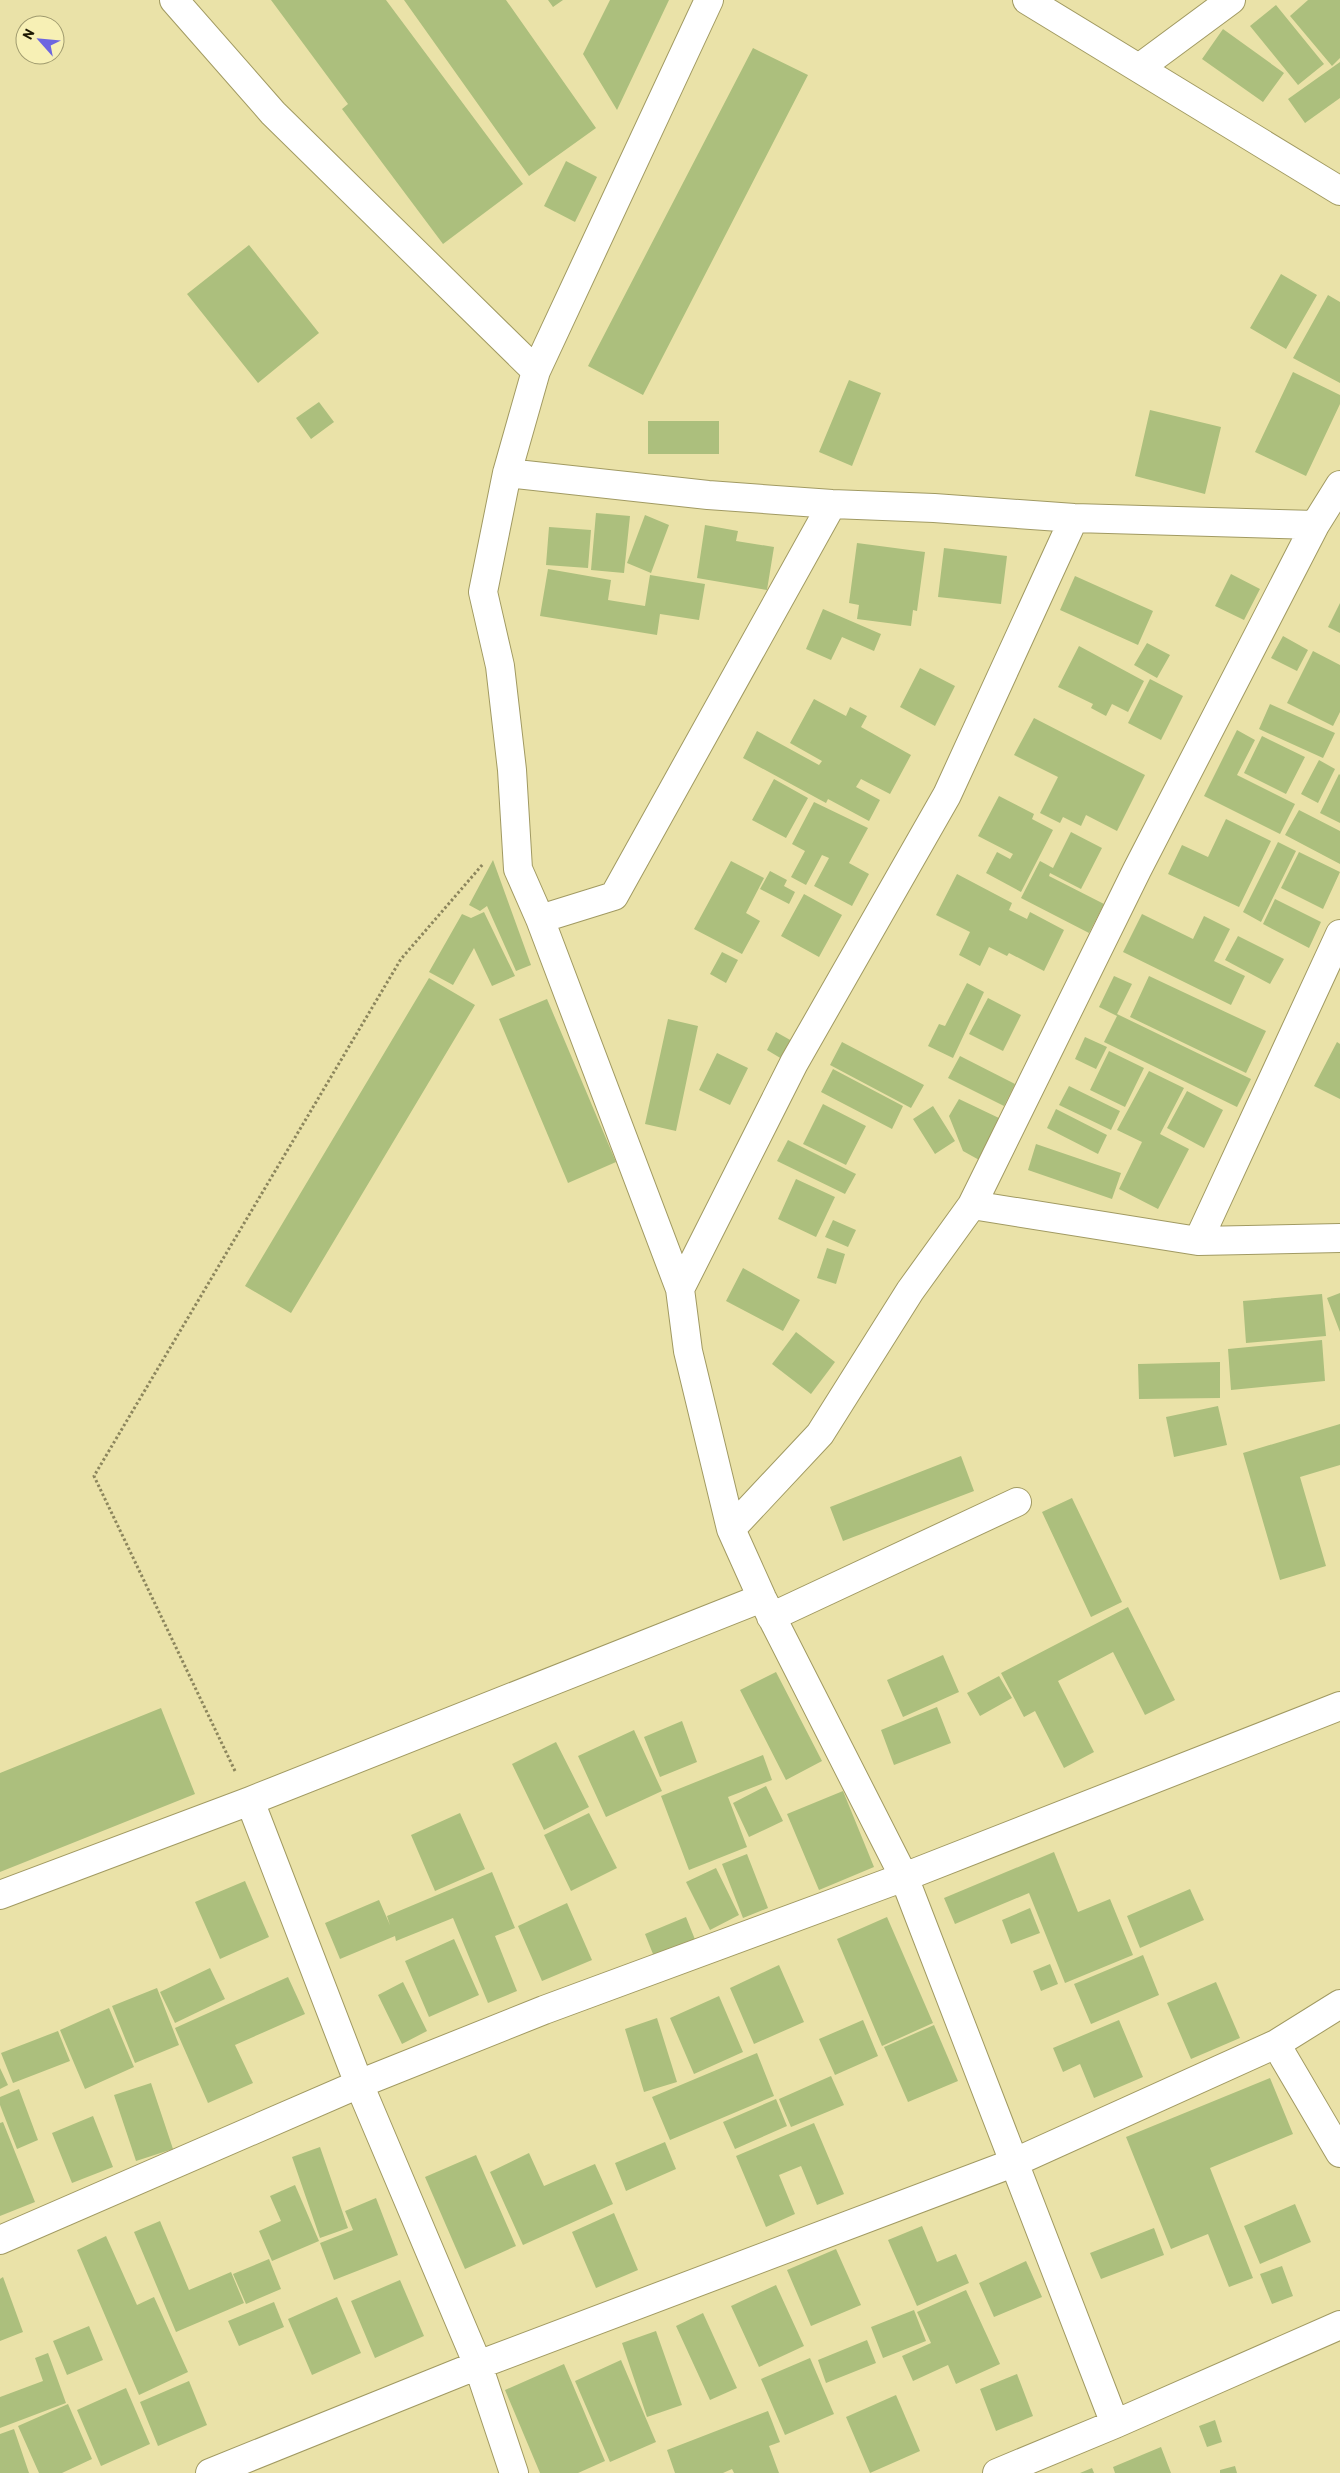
<svg xmlns="http://www.w3.org/2000/svg" width="1340" height="2473" font-family="Barlow,sans-serif">
  <style>
    .building { fill: #acbf7d }
    .lines { fill: none; stroke-linecap: round; stroke-linejoin: round }
    .minor-casing { stroke: #a19a62; stroke-width: 30 }
    .path { stroke: #8c865d; stroke-width: 3; stroke-dasharray: 2.5 2.5; stroke-linecap: butt }
    .minor { stroke: #fff; stroke-width: 28 }
  </style>
  <rect width="100%" height="100%" fill="#eae2a8"/>
  <path class="building" d="M271 0H386L523 184 443 244 342 109 348 104Z
    M404 0H506L596 128 529 176Z
    M548 0H563L553 7Z
    M610 0H669L617 110 583 54Z
    M1308 0H1340V58L1332 66 1290 16Z
    M1276 5 1324 64 1298 85 1250 26Z
    M1223 29 1284 73 1263 102 1202 59Z
    M753 48 808 75 643 395 588 366Z
    M1340 62V98L1305 123 1288 99Z
    M566 161 597 177 575 222 544 206Z
    M249 245 319 333 258 383 187 294Z
    M1281 274 1317 295 1286 349 1250 328Z
    M1328 295 1340 302V383L1293 358Z
    M1293 372 1340 395V404L1306 476 1255 452Z
    M849 380 881 393 852 466 819 452Z
    M319 402 334 422 311 439 296 418Z
    M1150 410 1221 427 1205 494 1135 476Z
    M648 421H719V454H648Z
    M596 513 630 516 624 573 591 570Z
    M645 515 669 525 651 573 627 563Z
    M705 525 738 531 736 541 774 547 767 590 697 578Z
    M549 527 591 530 588 568 546 565Z
    M857 543 925 552 917 611 913 610 911 626 857 619 859 605 849 603Z
    M944 548 1007 556 1001 604 938 597Z
    M548 569 611 580 608 600 645 606 650 575 705 584 699 620 660 614 657 635 540 616Z
    M1231 574 1260 589 1244 620 1215 606Z
    M1075 576 1153 611 1138 645 1060 610Z
    M1340 603V633L1328 627Z
    M823 609 881 634 874 651 842 637 831 660 806 649Z
    M1283 636 1308 650 1297 671 1271 658Z
    M1147 643 1170 655 1157 678 1134 665Z
    M1079 646 1144 681 1128 712 1112 704 1106 716 1091 708 1093 704 1058 687Z
    M1313 651 1340 665V712L1333 726 1287 703Z
    M920 668 955 686 935 726 900 707Z
    M1150 679 1183 696 1161 740 1128 723Z
    M814 699 846 716 850 707 867 716 861 727 911 755 890 794 861 779 856 787 880 800 869 821 828 799 826 803 743 758 757 731 819 765 822 761 790 743Z
    M1270 704 1335 733 1323 758 1259 729Z
    M1034 718 1145 775 1117 831 1086 815 1081 826 1063 817 1060 823 1040 813 1058 777 1014 755Z
    M1237 730 1255 740 1237 775 1295 804 1280 834 1204 796Z
    M1262 736 1305 757 1286 794 1244 773Z
    M1319 760 1335 769 1318 803 1301 794Z
    M1339 774 1340 775V823L1320 813Z
    M774 779 808 798 786 838 752 820Z
    M999 796 1034 814 1032 819 1053 830 1021 892 986 873 997 852 1010 859 1013 854 978 836Z
    M814 802 868 828 849 863 869 874 852 906 814 886 829 858 822 855 806 885 791 877 805 851 792 844Z
    M1299 810 1340 831V864L1285 835Z
    M1226 819 1271 841 1239 907 1168 874 1182 845 1208 857Z
    M1071 832 1102 848 1081 889 1050 873 1049 876 1104 904 1089 933 1021 898 1040 861 1053 868Z
    M1278 842 1296 851 1261 922 1243 912Z
    M1299 852 1340 872 1323 909 1281 888Z
    M493 860 531 965 516 971 487 906 480 911 469 905Z
    M731 861 764 878 746 913 760 921 742 954 694 929Z
    M770 871 787 880 784 886 795 892 789 904 760 889Z
    M957 874 1012 903 1009 910 1027 919 1030 912 1064 930 1044 971 1009 953 1007 956 989 947 980 966 959 955 970 932 936 915Z
    M804 894 842 915 819 957 781 936Z
    M1275 899 1321 922 1309 948 1263 924Z
    M484 912 515 976 492 986 474 948 453 985 429 972 462 914 471 918Z
    M1142 914 1193 939 1204 916 1230 929 1214 961 1245 976 1231 1005 1123 952Z
    M1238 936 1284 959 1270 984 1225 960Z
    M722 952 738 960 726 983 710 974Z
    M1114 976 1132 984 1117 1014 1251 1079 1237 1107 1104 1042 1117 1016 1099 1007Z
    M1149 976 1266 1031 1246 1073 1130 1017Z
    M429 978 475 1005 291 1313 245 1286Z
    M967 983 984 992 953 1058 928 1046 939 1024 945 1026Z
    M988 998 1021 1015 1003 1051 969 1034Z
    M547 999 616 1162 568 1183 499 1019Z
    M668 1019 698 1026 676 1131 645 1124Z
    M776 1032 792 1041 782 1059 767 1050Z
    M1085 1037 1107 1047 1096 1069 1075 1059Z
    M842 1042 924 1085 911 1108 830 1065Z
    M1337 1042 1340 1044V1099L1314 1086Z
    M1109 1051 1144 1068 1125 1107 1090 1090Z
    M717 1053 748 1068 730 1105 699 1090Z
    M960 1056 1015 1084 1004 1106 948 1078Z
    M833 1069 903 1106 892 1129 821 1092Z
    M1149 1071 1184 1088 1160 1134 1189 1149 1158 1209 1119 1189 1142 1142 1117 1130Z
    M1069 1086 1120 1111 1111 1130 1059 1105Z
    M1187 1091 1223 1110 1204 1148 1167 1128Z
    M959 1099 1001 1119 981 1161 963 1151 949 1116Z
    M823 1104 866 1126 846 1165 803 1144Z
    M933 1106 955 1141 935 1154 913 1119Z
    M1056 1109 1107 1135 1098 1154 1047 1128Z
    M788 1140 856 1174 845 1194 777 1161Z
    M1036 1144 1121 1173 1112 1199 1028 1170Z
    M796 1179 835 1197 816 1237 778 1219Z
    M833 1220 856 1230 848 1247 825 1237Z
    M827 1248 845 1254 836 1284 817 1278Z
    M743 1268 800 1300 783 1331 726 1301Z
    M1340 1293V1332L1327 1298Z
    M1322 1294 1326 1336 1246 1343 1243 1301Z
    M796 1332 835 1362 811 1394 772 1364Z
    M1322 1340 1325 1381 1231 1390 1228 1349Z
    M1220 1362V1398L1139 1399 1138 1364Z
    M1218 1406 1227 1445 1174 1457 1166 1417Z
    M1340 1424V1465L1300 1477 1326 1566 1280 1580 1243 1453Z
    M961 1456 974 1491 843 1541 830 1507Z
    M1072 1498 1122 1602 1091 1617 1042 1512Z
    M1128 1607 1175 1700 1145 1715 1113 1652 1058 1681 1094 1752 1064 1768 1035 1711 1024 1717 1001 1673Z
    M943 1655 959 1692 903 1717 887 1680Z
    M776 1672 822 1761 786 1780 740 1690Z
    M999 1676 1012 1698 980 1716 967 1693Z
    M937 1707 951 1743 894 1765 881 1730Z
    M161 1708 195 1794 0 1872V1773Z
    M682 1721 697 1762 660 1777 644 1737Z
    M634 1730 662 1791 606 1817 578 1756Z
    M556 1742 589 1807 544 1830 512 1764Z
    M763 1755 772 1780 728 1797 747 1847 689 1870 661 1796Z
    M766 1786 783 1821 749 1837 733 1803Z
    M843 1791 874 1867 819 1890 787 1814Z
    M460 1813 485 1869 435 1891 411 1835Z
    M589 1813 617 1868 571 1891 544 1835Z
    M1054 1852 1078 1912 1110 1899 1133 1955 1065 1983 1029 1893 955 1924 944 1898Z
    M747 1854 768 1908 743 1918 722 1864Z
    M716 1868 739 1915 710 1930 686 1882Z
    M492 1872 515 1928 495 1936 517 1991 488 2003 453 1918 396 1941 395 1936 340 1959 325 1923 379 1900 390 1925 387 1916Z
    M245 1881 269 1937 220 1959 195 1902Z
    M1190 1889 1204 1920 1140 1948 1127 1916Z
    M567 1903 592 1960 542 1981 518 1926Z
    M1030 1908 1040 1933 1011 1944 1002 1920Z
    M686 1917 696 1942 655 1959 645 1934Z
    M887 1917 933 2023 882 2046 837 1939Z
    M454 1939 479 1995 429 2017 405 1961Z
    M1143 1955 1159 1995 1091 2024 1074 1984Z
    M1050 1964 1058 1984 1041 1991 1033 1971Z
    M779 1965 804 2022 754 2044 730 1988Z
    M210 1968 225 1999 175 2023 160 1992Z
    M288 1977 305 2014 235 2045 253 2083 208 2103 175 2028Z
    M403 1982 427 2031 402 2044 378 1995Z
    M1216 1982 1240 2038 1191 2059 1167 2003Z
    M157 1988 179 2045 135 2063 112 2006Z
    M719 1996 743 2052 694 2074 670 2018Z
    M109 2008 134 2067 85 2089 60 2030Z
    M657 2018 677 2082 644 2092 625 2029Z
    M863 2020 878 2056 835 2075 819 2039Z
    M1119 2020 1143 2077 1094 2098 1080 2064 1063 2072 1053 2048Z
    M934 2025 958 2081 908 2102 884 2047Z
    M58 2031 70 2061 13 2083 1 2053Z
    M757 2053 774 2096 670 2140 652 2097Z
    M0 2068 8 2085 0 2089Z
    M831 2076 844 2105 791 2127 779 2099Z
    M1270 2078 1293 2134 1210 2168 1253 2278 1229 2287 1208 2234 1171 2249 1126 2137Z
    M151 2083 173 2149 136 2161 114 2095Z
    M19 2089 38 2140 17 2149 0 2105V2097Z
    M776 2099 787 2126 735 2149 723 2122Z
    M93 2116 113 2167 72 2183 52 2133Z
    M3 2122 35 2202 0 2216V2123Z
    M814 2123 844 2194 817 2205 801 2166 779 2175 795 2214 766 2227 736 2156Z
    M665 2142 676 2169 626 2191 615 2163Z
    M320 2147 348 2228 320 2238 292 2157Z
    M529 2153 544 2186 595 2164 613 2204 523 2245 490 2172Z
    M476 2155 516 2246 465 2269 425 2177Z
    M295 2185 319 2241 272 2261 259 2231 281 2221 270 2196Z
    M376 2198 398 2255 334 2280 320 2243 353 2230 345 2211Z
    M1295 2204 1311 2242 1260 2264 1244 2226Z
    M614 2213 638 2270 596 2288 572 2232Z
    M160 2221 189 2290 231 2272 244 2303 176 2332 134 2232Z
    M922 2226 937 2262 956 2254 969 2283 917 2306 888 2240Z
    M1154 2228 1164 2255 1101 2279 1090 2253Z
    M106 2236 137 2305 154 2297 188 2372 139 2395 77 2250Z
    M836 2249 861 2305 811 2326 787 2270Z
    M269 2259 281 2289 246 2304 233 2274Z
    M1026 2261 1042 2297 994 2317 979 2283Z
    M1282 2266 1293 2296 1272 2304 1260 2274Z
    M3 2277 23 2332 0 2341V2279Z
    M400 2280 424 2336 375 2358 351 2301Z
    M776 2285 804 2346 759 2367 731 2306Z
    M966 2290 1000 2364 956 2384 948 2365 913 2381 902 2356 931 2343 917 2312Z
    M337 2297 361 2353 312 2375 288 2319Z
    M274 2302 284 2327 239 2346 228 2321Z
    M914 2310 926 2341 883 2358 871 2327Z
    M703 2313 737 2388 710 2400 676 2326Z
    M89 2326 103 2360 67 2375 53 2341Z
    M656 2331 682 2405 647 2417 622 2343Z
    M867 2340 876 2363 826 2383 818 2360Z
    M48 2353 66 2403 0 2428V2397L43 2381 35 2358Z
    M810 2358 834 2414 785 2435 761 2379Z
    M621 2360 656 2442 610 2462 575 2381Z
    M564 2364 605 2461 578 2473H540L505 2390Z
    M1017 2374 1033 2416 996 2431 980 2389Z
    M189 2381 207 2425 158 2446 140 2402Z
    M126 2388 150 2444 101 2466 77 2410Z
    M896 2395 920 2451 870 2473 846 2417Z
    M68 2404 92 2459 62 2473H39L18 2426Z
    M768 2411 780 2442 769 2446 779 2473H734L732 2469 723 2473H675L667 2450Z
    M1215 2420 1222 2442 1207 2447 1199 2426Z
    M14 2429 29 2473H0V2434Z
    M1161 2447 1171 2473H1115L1113 2467Z
    M1235 2466 1237 2473H1220V2470Z
    M1092 2468 1094 2473H1080Z"/>
  <g class="lines">
    <g class="minor-casing">
      <path id="minor" d="M174 0 273 113 536 371 507 473 483 592 500 666 512 770 518 869 540 919 680 1289 688 1351 731 1529 762 1598 904 1877 1115 2424
        M1027 0 1340 191
        M1139 68 1231 0
        M536 371 709 0
        M507 473 708 495 832 504 934 508 1074 518 1315 525
        M540 919 614 896 832 504
        M972 1205 1137 870 1315 525 1340 485
        M1198 1241 1340 934
        M680 1289 794 1063 947 795 1074 518
        M731 1529 820 1434 910 1291 972 1205 1198 1241 1340 1238
        M771 1617 1017 1502
        M250 1801 359 2084 478 2365 514 2473
        M0 1895 250 1801 762 1598
        M1276 2044 1340 2153
        M0 2240 359 2084 544 2010 904 1877 1340 1706
        M210 2473 478 2365 1013 2163 1276 2044 1340 2004
        M997 2473 1115 2424 1340 2325"/>
    </g>
    <path class="path" d="M235 1771 94 1476 401 959 483 864"/>
    <use href="#minor" class="minor"/>
  </g>
  <g transform="translate(40 40) rotate(297)"><circle r="24" fill="#f7f0b5" stroke="#9f9a6e"/>
  <path d="M0-4L9 19L0 12L-9 19Z" fill="#6d66e0"/>
  <text y="-8" font-size="14" font-weight="bold" text-anchor="middle" fill="#1c1803">N</text>
  </g>
</svg>
